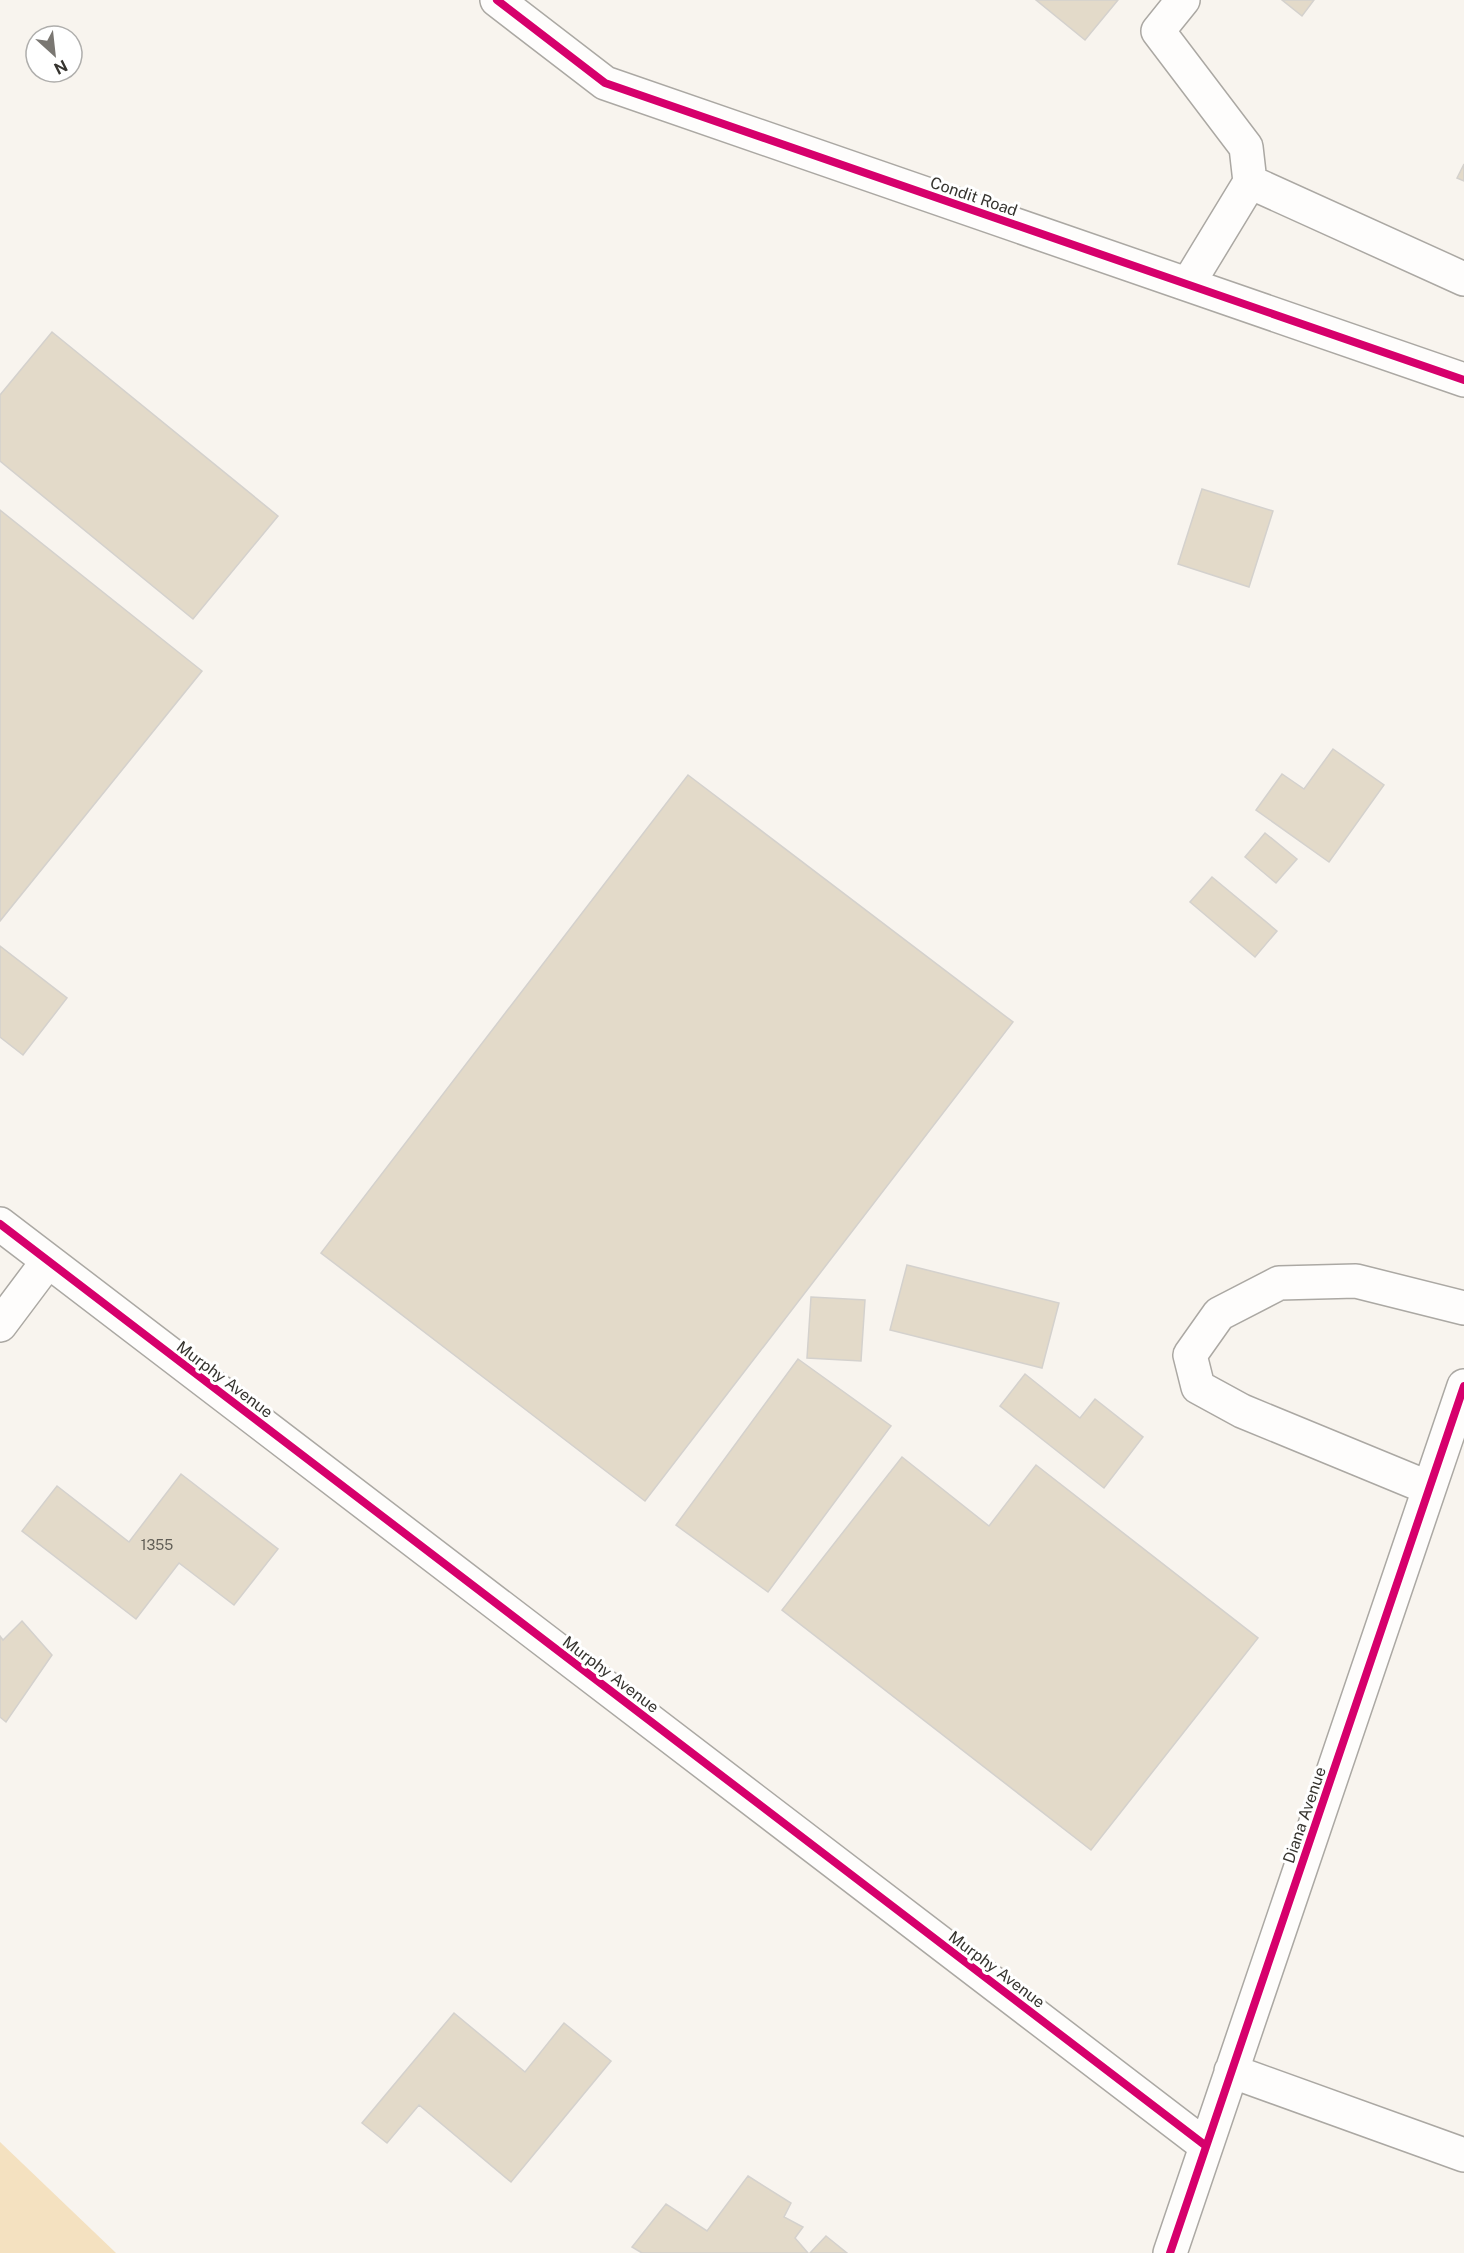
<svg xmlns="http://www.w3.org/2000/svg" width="1464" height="2253" font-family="'Public Sans',sans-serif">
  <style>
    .green { fill: #f4e1c0 }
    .building { fill: #e3dac9; stroke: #d4d1cd; stroke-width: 1.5 }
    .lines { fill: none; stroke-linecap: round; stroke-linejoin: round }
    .minor-casing { stroke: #aba8a3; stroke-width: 36 }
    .minor { stroke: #fefdfc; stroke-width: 33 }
    .cycleway-casing { stroke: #fff; stroke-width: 11 }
    .cycleway { stroke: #d6006c; stroke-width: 8 }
    .labels { text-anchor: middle; stroke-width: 6; stroke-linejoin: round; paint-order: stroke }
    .number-label { font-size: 14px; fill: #615e56 }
    .street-label { font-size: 16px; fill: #36342f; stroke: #fff }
  </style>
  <rect width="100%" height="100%" fill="#f8f4ee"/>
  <path class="green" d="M0 2142 116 2253H0Z"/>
  <path class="building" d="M1036 0H1118L1085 40Z
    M1282 0H1314L1302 16Z
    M1464 164V181L1457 178Z
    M52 332 278 516 193 619 0 461V395Z
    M1202 489 1273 511 1249 587 1178 564Z
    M0 510 202 671 0 921Z
    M1333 749 1384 785 1329 862 1256 810 1282 774 1304 789Z
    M688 775 1013 1022 645 1501 321 1253Z
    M1265 833 1297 859 1276 883 1245 857Z
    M1212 877 1277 931 1255 957 1190 902Z
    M0 946 67 998 23 1055 0 1037Z
    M907 1265 1059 1303 1042 1368 890 1330Z
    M811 1297 865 1300 861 1361 807 1358Z
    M798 1359 891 1426 768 1592 676 1525Z
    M1025 1374 1080 1418 1095 1399 1143 1437 1104 1488 1000 1406Z
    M902 1457 989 1526 1036 1465 1258 1638 1091 1850 782 1610Z
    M181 1474 278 1549 234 1605 179 1563 136 1619 22 1531 57 1486 129 1542Z
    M22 1621 52 1655 6 1722 0 1717V1636L3 1640Z
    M454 2013 525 2072 564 2023 611 2061 511 2182 419 2105 387 2143 362 2123Z
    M748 2176 791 2203 784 2217 803 2227 795 2238 808 2253H642L632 2247 666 2204 707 2231Z
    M826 2236 847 2253H810Z"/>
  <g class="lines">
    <g class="minor-casing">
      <path id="minor" d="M497 0 605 83 1464 380
        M1183 0 1158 31 1246 147 1250 182 1188 284
        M1250 182 1464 279
        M0 1224 1206 2146
        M0 1325 48 1261
        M1429 1488 1242 1411 1198 1387 1190 1355 1219 1314 1279 1283 1356 1281 1464 1308
        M1231 2071 1464 2155
        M1170 2253 1464 1386"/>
    </g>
    <use href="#minor" class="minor"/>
    <g class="cycleway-casing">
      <path id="cycleway" d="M497 0 605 83 1464 380
        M0 1224 1206 2146
        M1170 2253 1464 1386"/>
    </g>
    <use href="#cycleway" class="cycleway"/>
  </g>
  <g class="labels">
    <g class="number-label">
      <text x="157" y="1550">1355</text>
    </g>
    <g class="street-label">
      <text transform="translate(974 196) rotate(19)" y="6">Condit Road</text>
      <text transform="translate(225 1379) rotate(37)" y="6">Murphy Avenue</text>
      <text transform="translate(611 1674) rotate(37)" y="6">Murphy Avenue</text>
      <text transform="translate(1304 1815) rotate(-71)" y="6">Diana Avenue</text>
      <text transform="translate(997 1969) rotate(37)" y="6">Murphy Avenue</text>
    </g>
  </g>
  <g transform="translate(54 54) rotate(153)"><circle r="28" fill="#ffffff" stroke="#afaeac" stroke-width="1.5"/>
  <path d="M0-4.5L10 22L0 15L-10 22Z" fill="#7a7772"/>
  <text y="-9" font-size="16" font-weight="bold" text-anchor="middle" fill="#36342f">N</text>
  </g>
</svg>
